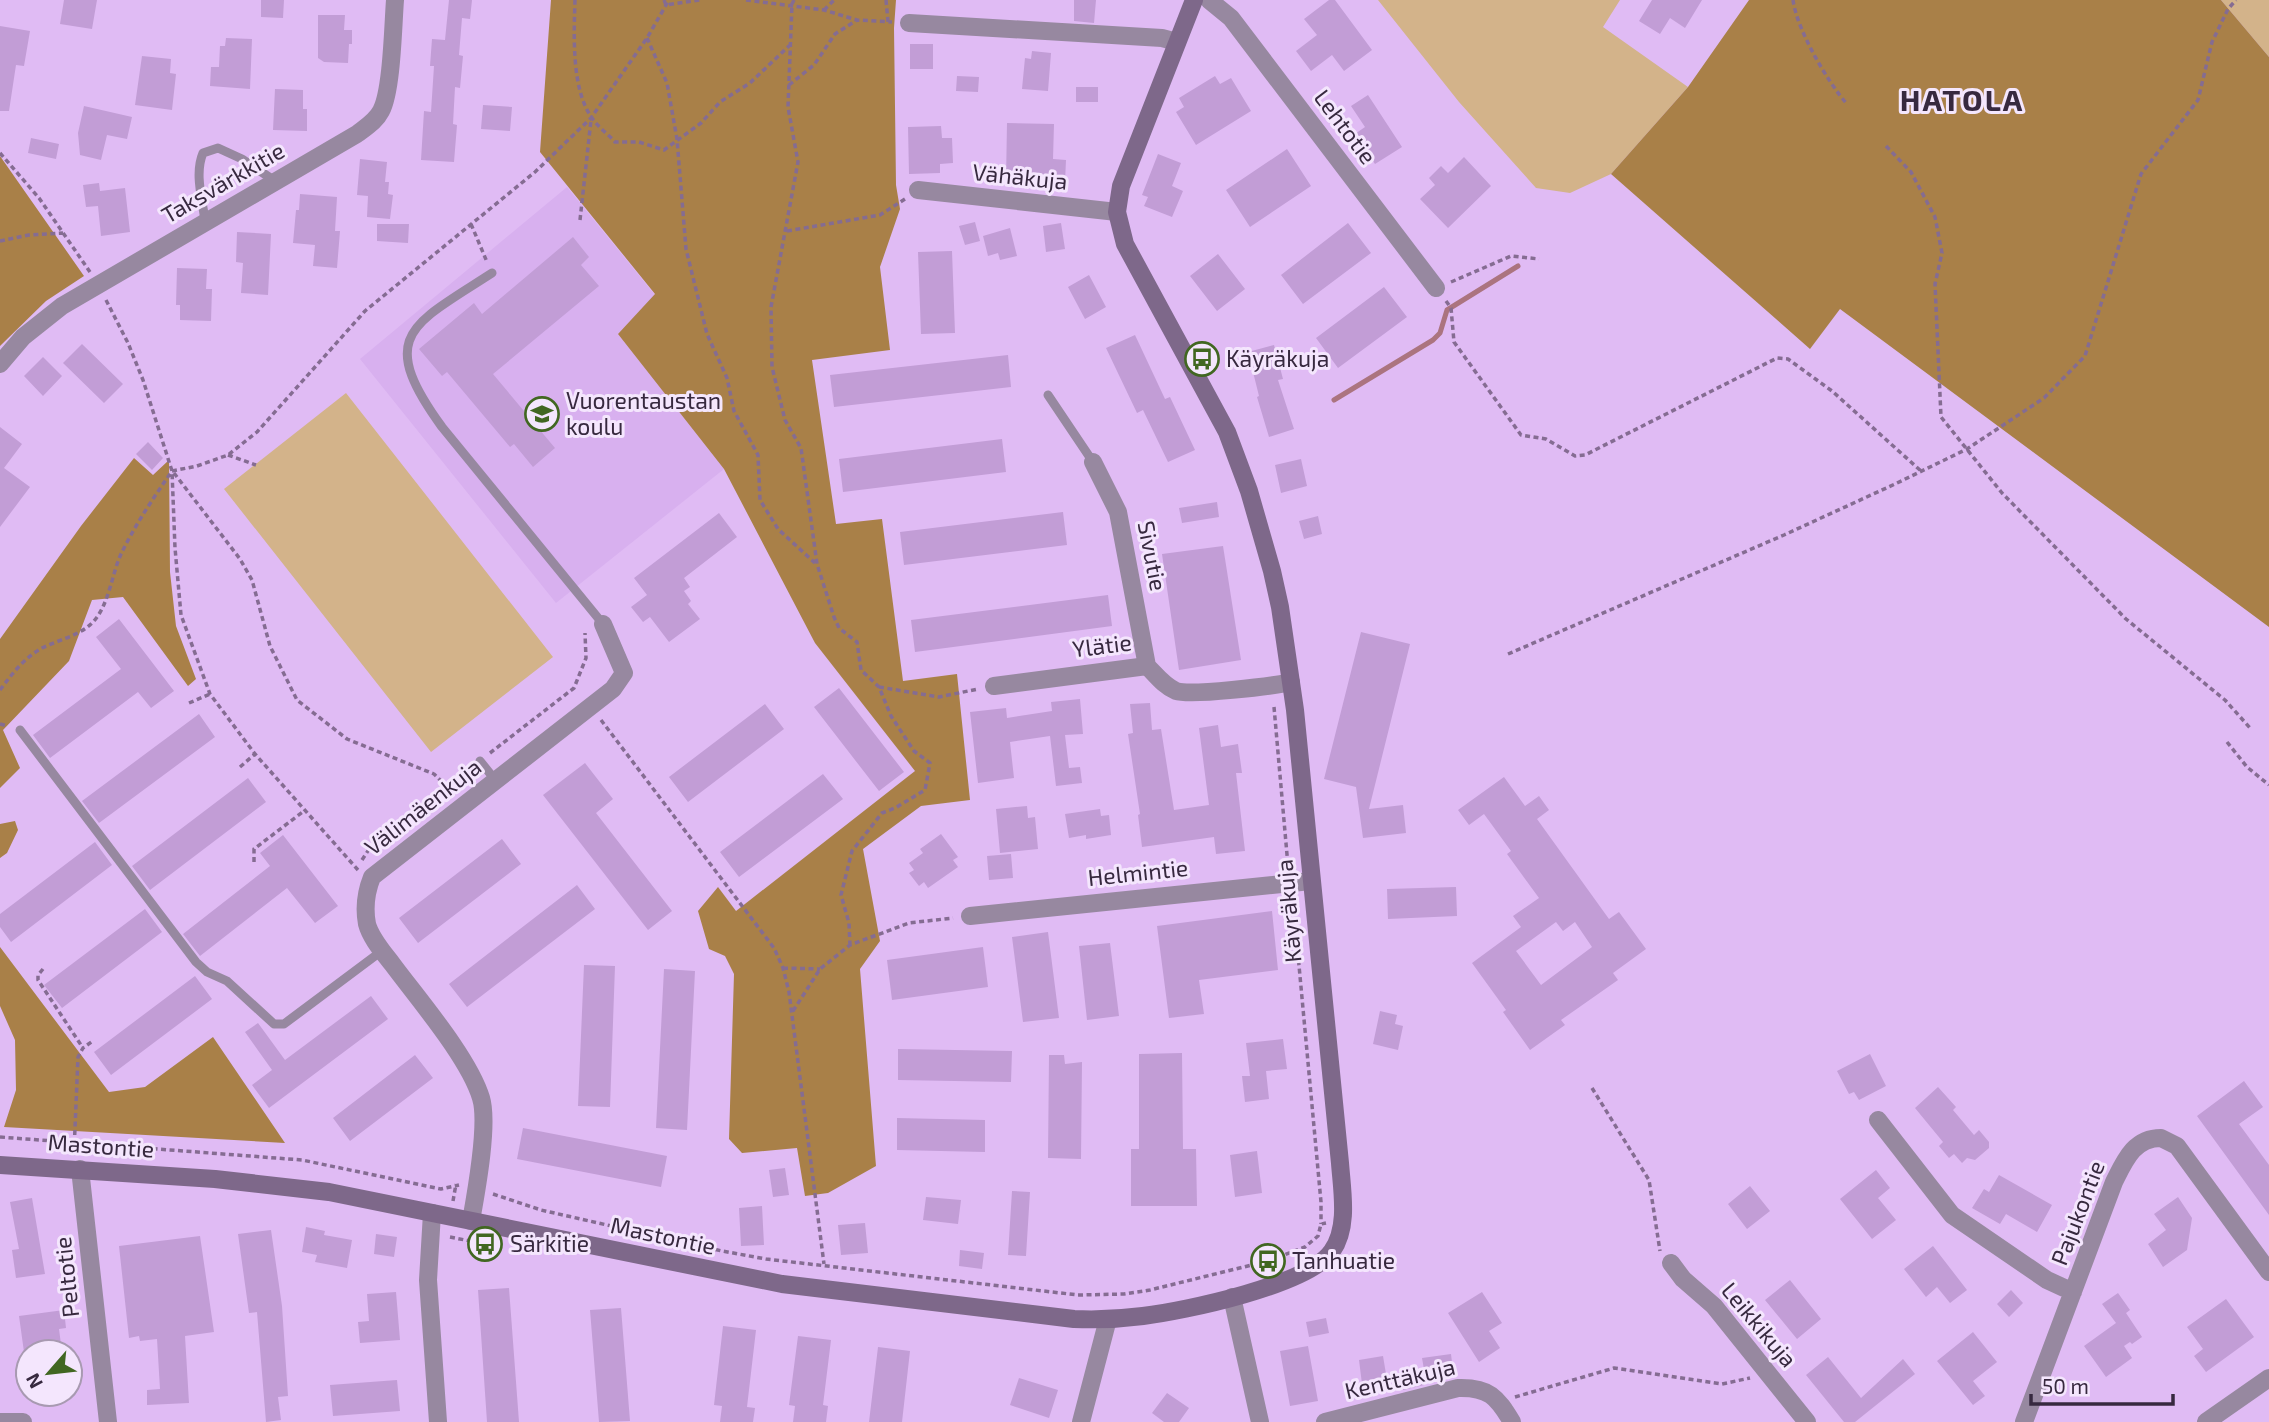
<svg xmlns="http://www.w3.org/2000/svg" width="2269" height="1422" font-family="'Exo 2',sans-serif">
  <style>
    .built { fill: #d8b0ef }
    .green { fill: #d3b38a }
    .forest { fill: #a98048 }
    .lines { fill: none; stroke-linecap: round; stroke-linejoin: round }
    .stream { stroke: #ab747f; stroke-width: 5 }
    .building { fill: #c29dd6; fill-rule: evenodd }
    .path { stroke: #856c92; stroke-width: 3.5; stroke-dasharray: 5 3.5; stroke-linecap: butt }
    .lane { stroke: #9788a0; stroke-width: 9 }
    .street { stroke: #9788a0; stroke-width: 18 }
    .secondary { stroke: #7e688a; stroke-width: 18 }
    .labels { text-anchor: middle; stroke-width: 6; stroke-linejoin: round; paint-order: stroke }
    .street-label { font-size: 23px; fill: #37293f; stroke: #f4e6fd }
    .poi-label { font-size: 23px; fill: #37293f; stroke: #f4e6fd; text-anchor: start }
    .district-label { font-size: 30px; font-weight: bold; letter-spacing: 2px; fill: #37293f; stroke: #f4e6fd }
  </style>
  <rect width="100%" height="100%" fill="#e0bbf4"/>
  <path class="built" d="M567 187 655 295 618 334 724 469 556 603 360 359Z"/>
  <path class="green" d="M1378 0H1620L1603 27 1688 87 1611 174 1570 193 1536 188 1459 102Z
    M2221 0H2269V57Z
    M346 393 553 657 431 752 224 489Z"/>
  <path class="forest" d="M551 0H896L894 28 896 185 900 209 880 267 890 350 812 360 836 524 882 519 903 681 957 674 970 800 921 806 863 849 880 941 860 969 876 1166 828 1193 805 1196 797 1148 742 1153 729 1139 734 974 725 956 709 949 698 911 718 887 736 911 915 771 815 643 724 469 618 334 655 294 540 152Z
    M1749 0H2221L2269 57V627L1840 309 1810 349 1611 174 1688 87Z
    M0 156 84 276 46 301 0 346Z
    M134 458 153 475 169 460 170 572 176 626 196 679 188 686 123 597 92 600 69 661 3 730 20 768 0 788V639L81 526Z
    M15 821 18 830 7 853 0 858V824Z
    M0 947 109 1092 145 1087 213 1037 285 1143 4 1127 16 1090 15 1040 0 1006Z"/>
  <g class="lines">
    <path class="stream" d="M1334 400 1433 340 1440 333 1447 310 1518 266"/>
  </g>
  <path class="building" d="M64 0H97L92 29 60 24Z
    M261 0H284L283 18 261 17Z
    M449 0H472L470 19 462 18 459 55 463 56 460 88 455 87 453 124 457 125 454 162 421 160 424 111 431 112 434 66H430L432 39 445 40Z
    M1074 0H1096L1094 23 1074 21Z
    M1329 0H1335L1372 50 1344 71 1332 55 1311 71 1296 51 1317 35 1304 19Z
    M1652 0H1702L1685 28 1670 18 1660 34 1639 21Z
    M318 15H345L344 30H352V44H349L348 63 324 62 318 58Z
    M0 26 30 31 24 66 16 65 9 111H0Z
    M226 38 252 39 250 89 210 86 211 67H219L220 46H225Z
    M910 44H933V69H910Z
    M1032 51 1051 53 1048 91 1022 89 1025 58 1031 59Z
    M142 56 171 59 170 73 176 74 172 110 135 105Z
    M957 76 979 77 978 92 956 91Z
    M1215 76 1220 84 1231 78 1251 111 1196 145 1176 112 1184 107 1179 98Z
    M1076 87H1098V102H1076Z
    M275 89 303 90V109H307V131L273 130Z
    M1368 95 1402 147 1375 164 1355 134 1365 127 1351 106Z
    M483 105 512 107 510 131 481 129Z
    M84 106 132 117 127 139 107 135 101 160 80 155 78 133Z
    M1007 123 1054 124 1053 159 1066 160 1065 182 1006 180Z
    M941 126 942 138H952L953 163 940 164V173L909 174 908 127Z
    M31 138 59 144 56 159 28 153Z
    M1287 149 1311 186 1250 227 1226 190Z
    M1158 154 1181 163 1172 186 1183 191 1172 217 1144 206 1148 197 1142 195Z
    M1464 157 1491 186 1448 228 1420 199 1435 185 1429 178 1441 166 1448 173Z
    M360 159 387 162 385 182H389L388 194 393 195 390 219 367 217 368 196 357 195Z
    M99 183 100 191 125 188 130 232 101 236 98 206 86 207 83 185Z
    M300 194 337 197 335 231H340L337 268 313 266 315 245 293 243 296 210H299Z
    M975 222 980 241 965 245 959 226Z
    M1061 223 1065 249 1046 252 1043 226Z
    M1348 223 1371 253 1303 304 1281 275Z
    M377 224H409L408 243 377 241Z
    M1010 228 1017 256 1000 260 998 253 988 256 983 236Z
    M237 232 271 234 268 295 241 293 243 263 236 262Z
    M573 237 589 257 581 265 599 286 493 374 555 448 533 467 514 444 510 447 447 372 442 376 419 349 474 303 482 314Z
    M952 251 955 333 921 334 918 252Z
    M1218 254 1245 289 1217 311 1190 276Z
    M177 268 207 269 206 289H212L211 321 180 320V305H176Z
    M1089 275 1106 307 1085 319 1068 287Z
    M1384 287 1407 317 1338 368 1316 338Z
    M1135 335 1165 399 1170 397 1195 450 1168 462 1143 410 1137 413 1106 348Z
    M82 344 123 384 104 403 63 363Z
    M1274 345 1283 379 1278 380 1294 429 1269 437 1257 397 1259 396 1248 352Z
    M1008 355 1011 387 834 407 830 375Z
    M43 357 62 376 43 396 24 376Z
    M0 427 22 444 4 468 30 487 0 527Z
    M1002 439 1006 472 843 492 839 459Z
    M148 442 163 458 152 470 136 454Z
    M1301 459 1307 486 1281 493 1275 465Z
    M1217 502 1219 517 1182 523 1179 508Z
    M1063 512 1067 545 904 565 900 532Z
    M719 513 737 537 684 578 690 587 684 591 691 601 688 604 700 619 669 642 650 617 643 622 631 607 647 595 634 578Z
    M1318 516 1322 534 1304 539 1299 521Z
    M1223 546 1241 660 1179 670 1162 554Z
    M1108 595 1112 626 915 652 911 620Z
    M119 619 174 691 151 708 138 692 50 758 33 735 121 669 96 637Z
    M1361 632 1410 644 1369 809 1403 805 1406 833 1363 838 1356 787 1324 779Z
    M839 688 904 772 879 791 814 707Z
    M1080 699 1083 734 1065 735 1069 768 1080 767 1082 783 1056 786 1050 736 1010 742 1014 778 978 783 970 712 1006 708 1007 718 1052 711 1051 702Z
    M1150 703 1152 730 1161 729 1174 810 1209 805 1199 728 1218 725 1221 747 1238 744 1242 773H1236L1245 851 1216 854 1214 837 1142 847 1138 815 1140 814 1128 734 1133 733 1130 704Z
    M765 704 784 729 688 802 669 777Z
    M199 714 215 737 99 823 82 801Z
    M585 763 613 799 596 813 672 911 648 930 543 795Z
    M823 774 843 799 739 877 720 852Z
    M1504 777 1525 806 1539 796 1549 810 1537 819 1609 919 1619 912 1646 949 1613 973 1618 980 1561 1020 1565 1025 1530 1050 1503 1012 1506 1010 1472 963 1521 927 1513 916 1539 898 1507 854 1511 851 1484 814 1469 825 1458 810ZM1556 922 1563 931 1575 922 1592 947 1541 985 1516 951Z
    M248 778 266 802 150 890 132 866Z
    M1027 806 1028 818 1035 817 1038 849 1000 853 996 809Z
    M1100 809 1101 816 1109 815 1111 835 1086 839V835L1069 838 1065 814Z
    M941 834 958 857 953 860 958 867 928 888 924 882 919 886 909 873 914 870 909 863 923 853 920 849Z
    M283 835 338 906 315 923 287 888 200 956 183 934 270 866 260 853Z
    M502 839 521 864 418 943 399 918Z
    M95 842 112 865 11 942 0 927V914Z
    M1011 854 1013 878 989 880 987 856Z
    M577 885 595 909 467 1007 449 984Z
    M1456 887 1457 916 1388 919 1387 889Z
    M145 909 162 932 62 1008 44 985Z
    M1272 911 1278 970 1199 980 1204 1014 1169 1018 1157 926Z
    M1048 932 1059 1018 1023 1022 1012 937Z
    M1110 943 1119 1016 1087 1020 1079 946Z
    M983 947 988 987 892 1000 887 960Z
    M584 965 615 966 610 1107 578 1106Z
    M664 969 695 971 687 1130 656 1128Z
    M195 976 212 999 111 1075 94 1052Z
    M371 996 388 1019 269 1108 252 1085 272 1070 245 1032 258 1023 285 1060Z
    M1380 1011 1397 1015 1395 1024 1403 1026 1398 1050 1373 1044Z
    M1283 1039 1287 1069 1266 1071 1269 1099 1245 1102 1242 1076H1250L1246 1043Z
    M898 1049 1012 1051 1011 1082 898 1080Z
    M1182 1053 1183 1149H1196L1197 1206H1131V1149H1139V1054Z
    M1870 1054 1886 1086 1859 1100 1854 1092 1849 1094 1837 1071Z
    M415 1055 433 1078 350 1141 333 1118Z
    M1049 1055H1064L1065 1064 1082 1062 1081 1159 1048 1158Z
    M2244 1081 2263 1107 2239 1124 2269 1165V1215L2197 1116Z
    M1938 1087 1956 1107 1953 1110 1974 1135 1979 1130 1989 1142V1148L1975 1160 1967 1158 1962 1163 1954 1154 1949 1158 1939 1146 1943 1142 1915 1108Z
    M897 1118 985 1120V1152L897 1150Z
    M523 1128 667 1156 661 1187 517 1159Z
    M1257 1151 1262 1193 1235 1197 1230 1155Z
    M785 1168 789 1195 773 1197 769 1170Z
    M1876 1170 1890 1188 1878 1198 1896 1220 1872 1239 1840 1199Z
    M1999 1175 2052 1205 2037 1232 2006 1214 2000 1224 1972 1208 1984 1189 1989 1192Z
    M1750 1186 1770 1211 1747 1229 1728 1204Z
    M1012 1191 1030 1192 1026 1256 1008 1255Z
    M926 1197 961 1200 958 1224 923 1220Z
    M2178 1197 2192 1218 2187 1250 2163 1267 2148 1244 2166 1230 2154 1214Z
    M32 1198 45 1274 16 1278 12 1250 19 1249 10 1202Z
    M762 1206 764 1245 741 1246 739 1208Z
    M865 1223 868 1253 841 1255 838 1225Z
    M306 1227 325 1231 324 1235 352 1240 347 1268 315 1262 317 1255 302 1252Z
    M271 1230 282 1306 288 1396 278 1397 281 1420 266 1422 257 1312 249 1313 238 1234Z
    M376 1234 397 1237 394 1257 374 1254Z
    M200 1236 214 1332 185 1336 189 1403 147 1405V1390L160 1389 157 1339 140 1341 139 1336 129 1338 119 1246Z
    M1933 1246 1967 1290 1950 1303 1937 1287 1926 1297 1904 1269Z
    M960 1250 984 1253 982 1269 959 1266Z
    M1790 1280 1821 1319 1797 1339 1765 1300Z
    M509 1288 519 1422H487L478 1290Z
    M2011 1290 2023 1303 2009 1317 1997 1304Z
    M396 1292 400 1340 360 1343 358 1322 369 1321 367 1294Z
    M1482 1292 1502 1323 1489 1331 1500 1348 1479 1362 1448 1313Z
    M2118 1293 2130 1310 2126 1313 2142 1337 2132 1344 2130 1342 2124 1346 2132 1358 2106 1377 2084 1346 2116 1323 2102 1304Z
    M2226 1299 2254 1337 2206 1372 2194 1356 2203 1349 2187 1327Z
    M621 1308 630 1421 599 1422 590 1310Z
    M64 1310 66 1328 59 1329 62 1352H24L19 1316Z
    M1326 1318 1329 1333 1309 1337 1306 1322Z
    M723 1326 756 1330 747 1407 755 1408 753 1422H720L722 1406 714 1405Z
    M1973 1332 1997 1362 1973 1381 1985 1396 1973 1405 1937 1361Z
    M798 1336 831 1340 823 1405 828 1406 826 1422H793L795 1406 789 1405Z
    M1308 1346 1318 1401 1290 1406 1280 1351Z
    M878 1347 910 1351 902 1422H869Z
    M1451 1354 1453 1371 1425 1375 1422 1358Z
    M1383 1356 1387 1380 1362 1384 1359 1360Z
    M1828 1357 1861 1398 1903 1359 1915 1374 1855 1422H1844L1806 1375Z
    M1422 1370 1424 1385 1403 1390 1401 1373Z
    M1019 1378 1058 1390 1049 1418 1010 1405Z
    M397 1380 400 1411 333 1416 330 1385Z
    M1167 1393 1189 1408 1179 1422H1164L1152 1413Z"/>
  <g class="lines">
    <path class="path" d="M575 0C574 34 571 89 592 118 598 127 608 134 615 142H639L664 150 701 123 720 102 750 83 790 45
      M664 0 666 5 700 0
      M746 0 824 10 857 20 892 22
      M794 0 792 4 788 107 798 162 771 307 772 367 785 420 801 448 817 564 834 617 839 628 857 642 861 670 879 687 891 716 914 751 930 763 925 790 895 808 882 813 852 851 841 895 849 923 850 945
      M886 0 888 22
      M1793 0C1797 30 1827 81 1847 104
      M824 10 834 0
      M647 38 667 83 677 139 686 249 707 334 727 378 734 411 758 455 760 500 778 529 815 563
      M789 85 814 65 835 34 857 20
      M1886 146 1911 172 1935 217 1942 253 1935 284 1941 417 2002 493 2126 619 2225 700 2251 729
      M0 153 39 198 90 272
      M580 220 591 120
      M471 224 487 262
      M787 231 880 215 905 199
      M0 241 29 235 63 233
      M1451 282 1511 256 1539 259
      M106 300 128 343 143 380 172 471 175 548 181 615 210 694 255 754 358 870
      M1446 301 1451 308 1454 342 1521 435 1546 439 1575 456 1585 455 1777 358 1788 359 1832 391 1921 471
      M228 455 256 465
      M174 473 240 559 252 580 270 646 297 700 347 739 434 774 446 786
      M1508 654 1784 535 1895 484 1967 449 2044 398 2085 356 2141 174 2198 100 2212 42 2228 9 2236 0
      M879 687 939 697 978 689
      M0 690C12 674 24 658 42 648 58 640 78 636 91 624 109 607 111 576 121 554 135 525 154 497 172 471L197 466 228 455 257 432 365 311 535 172 591 118 647 38 669 0
      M189 703 210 694
      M1274 707 1288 866
      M601 720 774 948 783 968 789 992 824 1264
      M0 724 8 726
      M2227 742 2247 767 2269 785
      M490 753 574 688 586 658 585 633
      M240 767 255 754
      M362 860 375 840 470 768
      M254 862V849L304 811
      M1293 901 1321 1202V1224
      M783 968 820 969
      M43 969 38 975V980L83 1048
      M793 1011 820 969 850 945 909 923 953 918
      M1592 1088 1649 1180 1660 1251
      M0 1137 302 1160 441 1189 459 1185
      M74 1152 78 1057 83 1048 94 1040
      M493 1194 541 1210 722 1251 766 1259 1078 1295 1124 1294 1150 1290 1268 1261 1305 1247 1318 1236 1321 1224 1326 1223
      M453 1201 456 1184
      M450 1237 495 1246
      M1515 1397 1614 1368 1722 1384 1750 1378"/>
    <path class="lane" d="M205 222C203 201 194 174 203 153L218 148 242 159 275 181
      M492 273C412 325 375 335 442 427L603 624
      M1048 395 1093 462
      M20 730 196 962 207 972 227 981 274 1024H284L383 950
      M480 761 496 781"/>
    <path class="street" d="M1209 0 1231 18 1436 288
      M909 23 1162 38 1177 42
      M918 190 1117 212
      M0 364 23 337 62 306 357 134C366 127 376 121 381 111 392 91 393 25 395 0
      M1093 462 1118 512 1147 666
      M994 686 1147 666C1156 675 1164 686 1176 691 1191 696 1273 686 1291 682
      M970 916 1311 881
      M1878 1120 1952 1215 2047 1280 2073 1292
      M80 1169 108 1422
      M432 1213 428 1280 438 1422
      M471 1221C476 1193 489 1124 481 1098 469 1058 419 1000 393 965 384 953 371 939 367 924 364 908 366 892 372 877L613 689 624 673 603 624
      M1671 1263 1683 1279 1714 1306 1807 1422
      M1232 1297 1260 1422
      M0 1422H23
      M1081 1422 1108 1319
      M1325 1422 1458 1388C1489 1387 1497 1397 1512 1422
      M2024 1422 2114 1182C2125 1160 2134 1138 2161 1138L2177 1146 2269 1272
      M2206 1422 2269 1378"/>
    <path class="secondary" d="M0 1165 215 1179 329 1192 782 1284 1074 1319C1097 1320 1120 1319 1143 1316 1184 1311 1309 1285 1332 1251 1349 1227 1342 1191 1340 1163L1295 710 1280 607 1272 571 1249 491 1227 432 1125 244 1117 212 1121 186 1194 0"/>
  </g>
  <defs>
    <g id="bus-ring" transform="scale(1.75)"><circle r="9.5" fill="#f4e6fd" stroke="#416721" stroke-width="1.5"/><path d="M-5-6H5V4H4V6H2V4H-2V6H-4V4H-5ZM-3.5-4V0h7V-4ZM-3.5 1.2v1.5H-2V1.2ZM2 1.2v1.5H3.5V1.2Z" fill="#416721"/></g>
    <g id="school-ring" transform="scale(1.75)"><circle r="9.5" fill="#f4e6fd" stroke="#416721" stroke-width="1.5"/><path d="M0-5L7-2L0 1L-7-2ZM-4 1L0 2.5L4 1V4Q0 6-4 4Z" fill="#416721"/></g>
  </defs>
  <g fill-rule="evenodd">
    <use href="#bus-ring" x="1202" y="359"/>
    <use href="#school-ring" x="542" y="414"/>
    <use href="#bus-ring" x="485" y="1244"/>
    <use href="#bus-ring" x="1268" y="1261"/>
  </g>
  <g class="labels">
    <g class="street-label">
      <text transform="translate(1345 127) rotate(53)" y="8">Lehtotie</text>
      <text transform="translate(1020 177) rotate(6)" y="8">Vähäkuja</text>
      <text transform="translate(223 183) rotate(-30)" y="8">Taksvärkkitie</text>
      <text transform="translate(1152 556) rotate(79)" y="8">Sivutie</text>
      <text transform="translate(1102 646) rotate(-7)" y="8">Ylätie</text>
      <text transform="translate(423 807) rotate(-38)" y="8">Välimäenkuja</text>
      <text transform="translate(1138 873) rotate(-6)" y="8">Helmintie</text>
      <text transform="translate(1289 911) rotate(-95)" y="8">Käyräkuja</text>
      <text transform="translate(101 1146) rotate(4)" y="8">Mastontie</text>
      <text transform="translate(2078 1213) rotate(-69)" y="8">Pajukontie</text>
      <text transform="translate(663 1236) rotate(12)" y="8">Mastontie</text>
      <text transform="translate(67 1277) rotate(-96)" y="8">Peltotie</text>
      <text transform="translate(1759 1325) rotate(50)" y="8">Leikkikuja</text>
      <text transform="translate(1400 1379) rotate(-13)" y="8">Kenttäkuja</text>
    </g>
    <g class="poi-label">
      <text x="1226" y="367">Käyräkuja</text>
      <text x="566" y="409">Vuorentaustan<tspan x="566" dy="26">koulu</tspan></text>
      <text x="510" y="1252">Särkitie</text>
      <text x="1292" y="1269">Tanhuatie</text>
    </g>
    <g class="district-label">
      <text x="1962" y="111">HATOLA</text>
    </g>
  </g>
  <g transform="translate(49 1373) rotate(242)"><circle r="33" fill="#f4e6fd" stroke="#a89ab1" stroke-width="2"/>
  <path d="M0-5L12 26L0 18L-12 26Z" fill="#416721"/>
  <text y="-10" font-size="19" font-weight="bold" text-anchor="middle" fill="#37293f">N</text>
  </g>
  <path d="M2031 1394v10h142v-10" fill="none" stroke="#37293f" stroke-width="3.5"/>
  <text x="2042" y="1394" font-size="21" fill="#37293f" stroke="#f4e6fd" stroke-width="5" paint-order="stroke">50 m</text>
</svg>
